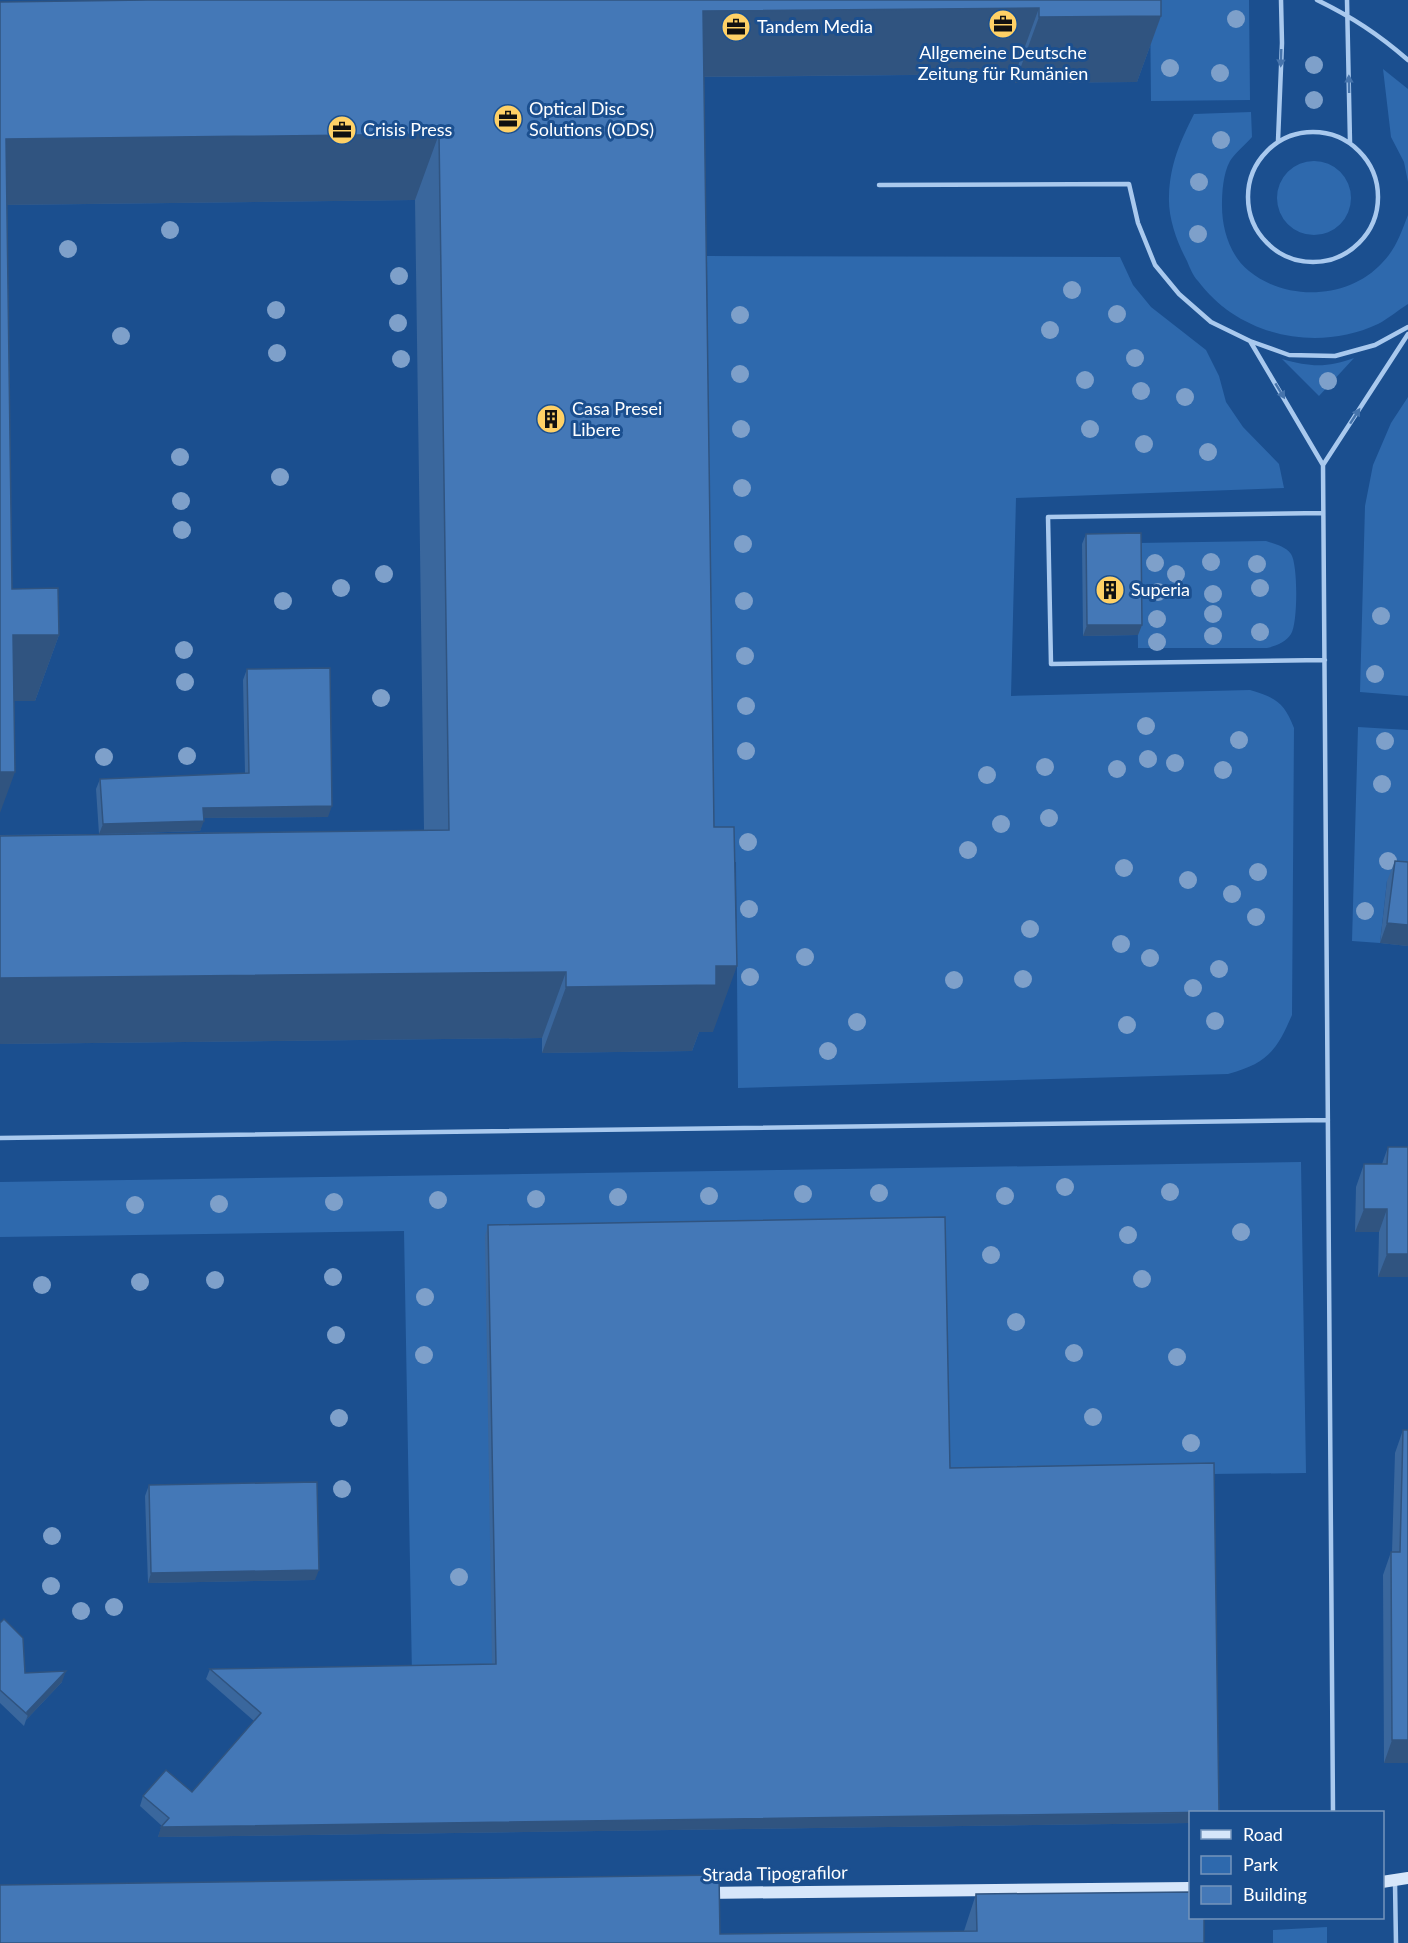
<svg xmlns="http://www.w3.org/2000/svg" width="1408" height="1943" font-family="Lato,sans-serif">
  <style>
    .green { fill: #2e69ad }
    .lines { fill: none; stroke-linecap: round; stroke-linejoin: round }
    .lane { stroke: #a9c9ee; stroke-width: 4.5 }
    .secondary { stroke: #d6e6fa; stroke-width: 12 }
    .tree { fill: #7ea0ca }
    .wall { fill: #3a679d }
    .shaded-wall { fill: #305480 }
    .building { fill: #4478b7; stroke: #305480; stroke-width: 1.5 }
    .oneway { fill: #4674ac }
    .labels { text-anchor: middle; stroke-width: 6; stroke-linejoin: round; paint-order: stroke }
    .poi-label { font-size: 18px; fill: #fff; stroke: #1b4f8f; text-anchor: start }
    .street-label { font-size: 18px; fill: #fff; stroke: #1b4f8f }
  </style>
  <rect width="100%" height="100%" fill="#1b4f8f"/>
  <path class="green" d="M1150 0H1249L1250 100 1151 101Z
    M1383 69 1408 89V182L1404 162 1391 137Z
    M1251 112 1252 137C1245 145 1235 153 1230 161 1223 174 1222 192 1222 206 1222 229 1230 256 1249 271 1287 302 1349 299 1382 263 1396 249 1401 233 1408 215V304C1398 310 1388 319 1378 324 1316 353 1239 336 1198 281 1193 276 1190 268 1187 261 1177 242 1168 218 1169 196 1170 164 1180 142 1194 114Z
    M1277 198a37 37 0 1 1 74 0a37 37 0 1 1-74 0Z
    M707 256 1120 257 1133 285 1151 307 1206 350 1219 376 1226 402 1243 427 1279 464 1284 488 1016 498 1011 696 1250 690C1276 698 1284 702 1294 728L1292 1015C1276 1052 1267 1063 1228 1074L738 1088 736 862H712Z
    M1354 358 1319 396 1282 359C1311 367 1326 368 1354 358Z
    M1408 397V696L1360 692 1365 506 1373 465 1391 423Z
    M1266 541C1275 544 1285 546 1291 554 1298 564 1298 623 1291 634 1286 642 1276 646 1267 648H1138L1137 543Z
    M1358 727 1408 730V883L1387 881 1380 943 1352 941Z
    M1301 1162 1306 1473 1210 1474 1190 1812 492 1674 412 1676 404 1231 0 1237V1182Z
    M1327 1927V1943H1273V1930Z"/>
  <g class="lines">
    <path class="lane" d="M1317 0C1352 17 1378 34 1408 60
      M1347 0 1350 142
      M1248 197a65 65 0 1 1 130 0a65 65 0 1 1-130 0Z
      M1278 141 1282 43 1281 0
      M879 185 1129 184 1138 223 1155 265 1179 294 1211 322 1250 341 1289 355 1335 356 1375 345 1408 327
      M1250 341 1323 465 1333 1812
      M1323 465 1408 334
      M1323 513 1048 517 1051 664 1325 660
      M0 1138 1328 1120
      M1395 1883 1396 1943"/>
    <path class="secondary" d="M1382 1882 1408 1878
      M703 1893 1190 1888"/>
  </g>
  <g class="tree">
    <circle cx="1236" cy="19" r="9"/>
    <circle cx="1314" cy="65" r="9"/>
    <circle cx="1170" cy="68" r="9"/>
    <circle cx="1220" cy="73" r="9"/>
    <circle cx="1314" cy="100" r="9"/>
    <circle cx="1221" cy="140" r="9"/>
    <circle cx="1199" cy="182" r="9"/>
    <circle cx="170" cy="230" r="9"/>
    <circle cx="1198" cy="234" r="9"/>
    <circle cx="68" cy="249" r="9"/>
    <circle cx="399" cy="276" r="9"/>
    <circle cx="1072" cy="290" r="9"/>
    <circle cx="276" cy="310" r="9"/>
    <circle cx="1117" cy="314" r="9"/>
    <circle cx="740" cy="315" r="9"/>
    <circle cx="398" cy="323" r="9"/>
    <circle cx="1050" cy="330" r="9"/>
    <circle cx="121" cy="336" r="9"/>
    <circle cx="277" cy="353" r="9"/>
    <circle cx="1135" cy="358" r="9"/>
    <circle cx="401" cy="359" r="9"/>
    <circle cx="740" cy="374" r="9"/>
    <circle cx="1085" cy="380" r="9"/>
    <circle cx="1328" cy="381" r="9"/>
    <circle cx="1141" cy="391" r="9"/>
    <circle cx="1185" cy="397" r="9"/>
    <circle cx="741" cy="429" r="9"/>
    <circle cx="1090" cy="429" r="9"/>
    <circle cx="1144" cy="444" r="9"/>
    <circle cx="1208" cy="452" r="9"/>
    <circle cx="180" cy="457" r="9"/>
    <circle cx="280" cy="477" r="9"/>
    <circle cx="742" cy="488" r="9"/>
    <circle cx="181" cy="501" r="9"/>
    <circle cx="182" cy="530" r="9"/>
    <circle cx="743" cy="544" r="9"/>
    <circle cx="1211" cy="562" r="9"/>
    <circle cx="1155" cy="563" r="9"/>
    <circle cx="1257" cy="564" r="9"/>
    <circle cx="384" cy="574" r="9"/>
    <circle cx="1176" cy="574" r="9"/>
    <circle cx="341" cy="588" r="9"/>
    <circle cx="1260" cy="588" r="9"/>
    <circle cx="1158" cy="592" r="9"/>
    <circle cx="1213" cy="594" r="9"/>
    <circle cx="283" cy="601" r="9"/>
    <circle cx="744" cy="601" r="9"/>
    <circle cx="1213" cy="614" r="9"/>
    <circle cx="1381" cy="616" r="9"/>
    <circle cx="1157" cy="619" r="9"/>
    <circle cx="1260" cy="632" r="9"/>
    <circle cx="1213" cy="636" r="9"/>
    <circle cx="1157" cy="642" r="9"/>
    <circle cx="184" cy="650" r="9"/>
    <circle cx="745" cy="656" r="9"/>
    <circle cx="1375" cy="674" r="9"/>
    <circle cx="185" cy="682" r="9"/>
    <circle cx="381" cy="698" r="9"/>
    <circle cx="746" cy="706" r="9"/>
    <circle cx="1146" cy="726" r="9"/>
    <circle cx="1239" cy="740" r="9"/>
    <circle cx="1385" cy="741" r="9"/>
    <circle cx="746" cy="751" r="9"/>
    <circle cx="187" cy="756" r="9"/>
    <circle cx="104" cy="757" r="9"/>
    <circle cx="1148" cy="759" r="9"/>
    <circle cx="1175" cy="763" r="9"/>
    <circle cx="1045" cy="767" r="9"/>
    <circle cx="1117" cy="769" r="9"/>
    <circle cx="1223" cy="770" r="9"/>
    <circle cx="987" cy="775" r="9"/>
    <circle cx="1382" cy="784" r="9"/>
    <circle cx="1049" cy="818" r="9"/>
    <circle cx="1001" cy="824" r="9"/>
    <circle cx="748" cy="842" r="9"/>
    <circle cx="968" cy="850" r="9"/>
    <circle cx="1388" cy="861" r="9"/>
    <circle cx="1124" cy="868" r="9"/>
    <circle cx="1258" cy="872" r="9"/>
    <circle cx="1188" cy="880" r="9"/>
    <circle cx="1232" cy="894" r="9"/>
    <circle cx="749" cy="909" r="9"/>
    <circle cx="1365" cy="911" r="9"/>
    <circle cx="1256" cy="917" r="9"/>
    <circle cx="1030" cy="929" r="9"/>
    <circle cx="1121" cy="944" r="9"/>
    <circle cx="805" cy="957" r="9"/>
    <circle cx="1150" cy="958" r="9"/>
    <circle cx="1219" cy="969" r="9"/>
    <circle cx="750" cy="977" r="9"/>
    <circle cx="1023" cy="979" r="9"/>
    <circle cx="954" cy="980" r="9"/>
    <circle cx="1193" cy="988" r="9"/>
    <circle cx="1215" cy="1021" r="9"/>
    <circle cx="857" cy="1022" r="9"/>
    <circle cx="1127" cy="1025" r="9"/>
    <circle cx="828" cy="1051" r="9"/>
    <circle cx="1065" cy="1187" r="9"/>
    <circle cx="1170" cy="1192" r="9"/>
    <circle cx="879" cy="1193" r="9"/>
    <circle cx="803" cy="1194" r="9"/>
    <circle cx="709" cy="1196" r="9"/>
    <circle cx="1005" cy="1196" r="9"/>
    <circle cx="618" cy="1197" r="9"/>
    <circle cx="536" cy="1199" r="9"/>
    <circle cx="438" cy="1200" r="9"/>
    <circle cx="334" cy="1202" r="9"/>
    <circle cx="219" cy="1204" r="9"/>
    <circle cx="135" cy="1205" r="9"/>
    <circle cx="1241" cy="1232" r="9"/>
    <circle cx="1128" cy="1235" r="9"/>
    <circle cx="991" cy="1255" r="9"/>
    <circle cx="333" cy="1277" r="9"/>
    <circle cx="1142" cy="1279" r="9"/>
    <circle cx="215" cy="1280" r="9"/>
    <circle cx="140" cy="1282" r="9"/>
    <circle cx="42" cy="1285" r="9"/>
    <circle cx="425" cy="1297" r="9"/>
    <circle cx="1016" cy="1322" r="9"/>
    <circle cx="336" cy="1335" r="9"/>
    <circle cx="1074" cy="1353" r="9"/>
    <circle cx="424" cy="1355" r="9"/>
    <circle cx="1177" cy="1357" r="9"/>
    <circle cx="1093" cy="1417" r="9"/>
    <circle cx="339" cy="1418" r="9"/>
    <circle cx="1191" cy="1443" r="9"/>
    <circle cx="342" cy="1489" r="9"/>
    <circle cx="52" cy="1536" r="9"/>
    <circle cx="459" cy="1577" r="9"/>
    <circle cx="51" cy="1586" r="9"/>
    <circle cx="114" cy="1607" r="9"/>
    <circle cx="81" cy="1611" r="9"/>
  </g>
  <path class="wall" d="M1161 0V16L1137 82 1015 83V74L704 77 713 1032H699L692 1051 542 1053V1038L0 1044V835L99 834 96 789 100 779 245 773 243 680 247 669 328 817 204 818 200 831 105 834 424 830 415 200 7 205 12 589 59 635 35 701H14L0 2Z
    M1086 534 1142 625 1138 635 1083 636 1082 544Z
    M1395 861 1408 862V946L1380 943 1387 881Z
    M1388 1147 1408 1277H1378L1379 1232H1355L1356 1187 1364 1164H1382Z
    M488 1225 950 1468 1191 1812V1823L158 1837 162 1826 140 1806 143 1796 192 1792 254 1721 206 1679 210 1669 492 1664 485 1236Z
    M1403 1430 1408 1763H1384L1383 1575 1391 1552H1392L1395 1453Z
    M149 1485 315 1580 148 1583 145 1496Z
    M0 1623 25 1673 62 1682 26 1720 24 1726 0 1703Z
    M976 1894 1204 1943 720 1934 964 1931Z"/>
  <path class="shaded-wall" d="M1039 8 1015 74 679 77 703 11Z
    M1161 16 1137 82 1015 83 1039 17Z
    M439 134 415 200 0 205 6 139Z
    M1087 625H1142L1138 635 1083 636Z
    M13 635H59L35 701H0Z
    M0 772H15L0 813Z
    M332 806 328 817 200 818 203 808Z
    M204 821 200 831 99 834 103 824Z
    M1387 923 1408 925V946L1380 943Z
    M716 966H737L713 1032H699L692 1051 542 1053 566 987Z
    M566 972 542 1038 0 1044V978Z
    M1364 1209H1387L1379 1232H1355Z
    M1387 1254H1408V1277H1378Z
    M319 1570 315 1580 148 1583 151 1573Z
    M66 1671 62 1682 26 1720 28 1715 27 1712Z
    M1392 1740H1408V1763H1384Z
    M1191 1813V1823L158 1837 161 1827Z"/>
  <path class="building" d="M147 0H1161V16L1039 17V8L703 11 714 827H734L737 966H716V985L566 987V972L0 978V836L449 830 439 134 6 139 12 589 58 588 59 635H13L15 772H0V2Z
    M1141 533 1142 625H1087L1086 534Z
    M330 668 332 806 203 808 204 821 103 824 100 779 249 773 247 669Z
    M1395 861 1408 862V925L1387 923Z
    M1388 1147H1408V1254H1387V1209H1364V1164H1387Z
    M945 1217 950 1468 1214 1463 1219 1812 161 1827 169 1818 143 1796 166 1770 192 1792 261 1713 210 1669 496 1664 488 1225Z
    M1403 1430H1408V1740H1392L1391 1552H1400Z
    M317 1482 319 1570 151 1573 149 1485Z
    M4 1619 23 1638 25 1673 66 1671 27 1712 28 1715 0 1690V1623Z
    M719 1875 720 1934 977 1931 976 1894 1191 1892V1917H1204V1943H0V1885Z"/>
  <defs><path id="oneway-solid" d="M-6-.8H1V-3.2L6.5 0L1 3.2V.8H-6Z" transform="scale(1.5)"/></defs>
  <g class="oneway">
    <use href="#oneway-solid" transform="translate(1281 58) rotate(92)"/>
    <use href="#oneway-solid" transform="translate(1349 84) rotate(-91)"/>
    <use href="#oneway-solid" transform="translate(1280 391) rotate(59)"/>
    <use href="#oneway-solid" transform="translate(1355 416) rotate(-57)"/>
  </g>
  <defs>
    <g id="office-disc" transform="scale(1.5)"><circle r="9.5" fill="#ffd166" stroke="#1b4f8f"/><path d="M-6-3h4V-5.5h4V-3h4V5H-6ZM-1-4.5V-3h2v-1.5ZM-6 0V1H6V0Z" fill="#111"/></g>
    <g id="building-disc" transform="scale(1.5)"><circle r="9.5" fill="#ffd166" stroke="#1b4f8f"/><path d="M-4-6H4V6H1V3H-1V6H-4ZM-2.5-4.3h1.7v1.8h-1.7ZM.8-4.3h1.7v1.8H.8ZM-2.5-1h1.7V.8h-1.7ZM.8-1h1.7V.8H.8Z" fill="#111"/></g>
  </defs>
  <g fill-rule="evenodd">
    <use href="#office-disc" x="1003" y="24"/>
    <use href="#office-disc" x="736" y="27"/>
    <use href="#office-disc" x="508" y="119"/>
    <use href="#office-disc" x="342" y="130"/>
    <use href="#building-disc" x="551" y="419"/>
    <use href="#building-disc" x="1110" y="590"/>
  </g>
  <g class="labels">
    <g class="poi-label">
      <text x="757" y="33">Tandem Media</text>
      <text x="1003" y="59" text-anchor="middle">Allgemeine Deutsche<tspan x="1003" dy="21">Zeitung für Rumänien</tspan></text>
      <text x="529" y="115">Optical Disc<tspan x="529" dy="21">Solutions (ODS)</tspan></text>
      <text x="363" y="136">Crisis Press</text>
      <text x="572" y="415">Casa Presei<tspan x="572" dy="21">Libere</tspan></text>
      <text x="1131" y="596">Superia</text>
    </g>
    <g class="street-label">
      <text transform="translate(775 1874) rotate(-1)" y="6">Strada Tipografilor</text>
    </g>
  </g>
  <rect x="1189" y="1811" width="195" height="108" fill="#1b4f8f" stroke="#7695bc" stroke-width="1.5"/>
  <rect x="1201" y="1830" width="30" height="9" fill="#d6e6fa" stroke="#7695bc" stroke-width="1.5"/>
  <text x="1243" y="1841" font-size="18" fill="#ffffff">Road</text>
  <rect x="1201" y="1856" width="30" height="18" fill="#2e69ad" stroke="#7695bc" stroke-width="1.5"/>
  <text x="1243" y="1871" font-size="18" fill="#ffffff">Park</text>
  <rect x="1201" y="1886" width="30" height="18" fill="#4478b7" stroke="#7695bc" stroke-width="1.5"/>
  <text x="1243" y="1901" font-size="18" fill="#ffffff">Building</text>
</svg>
